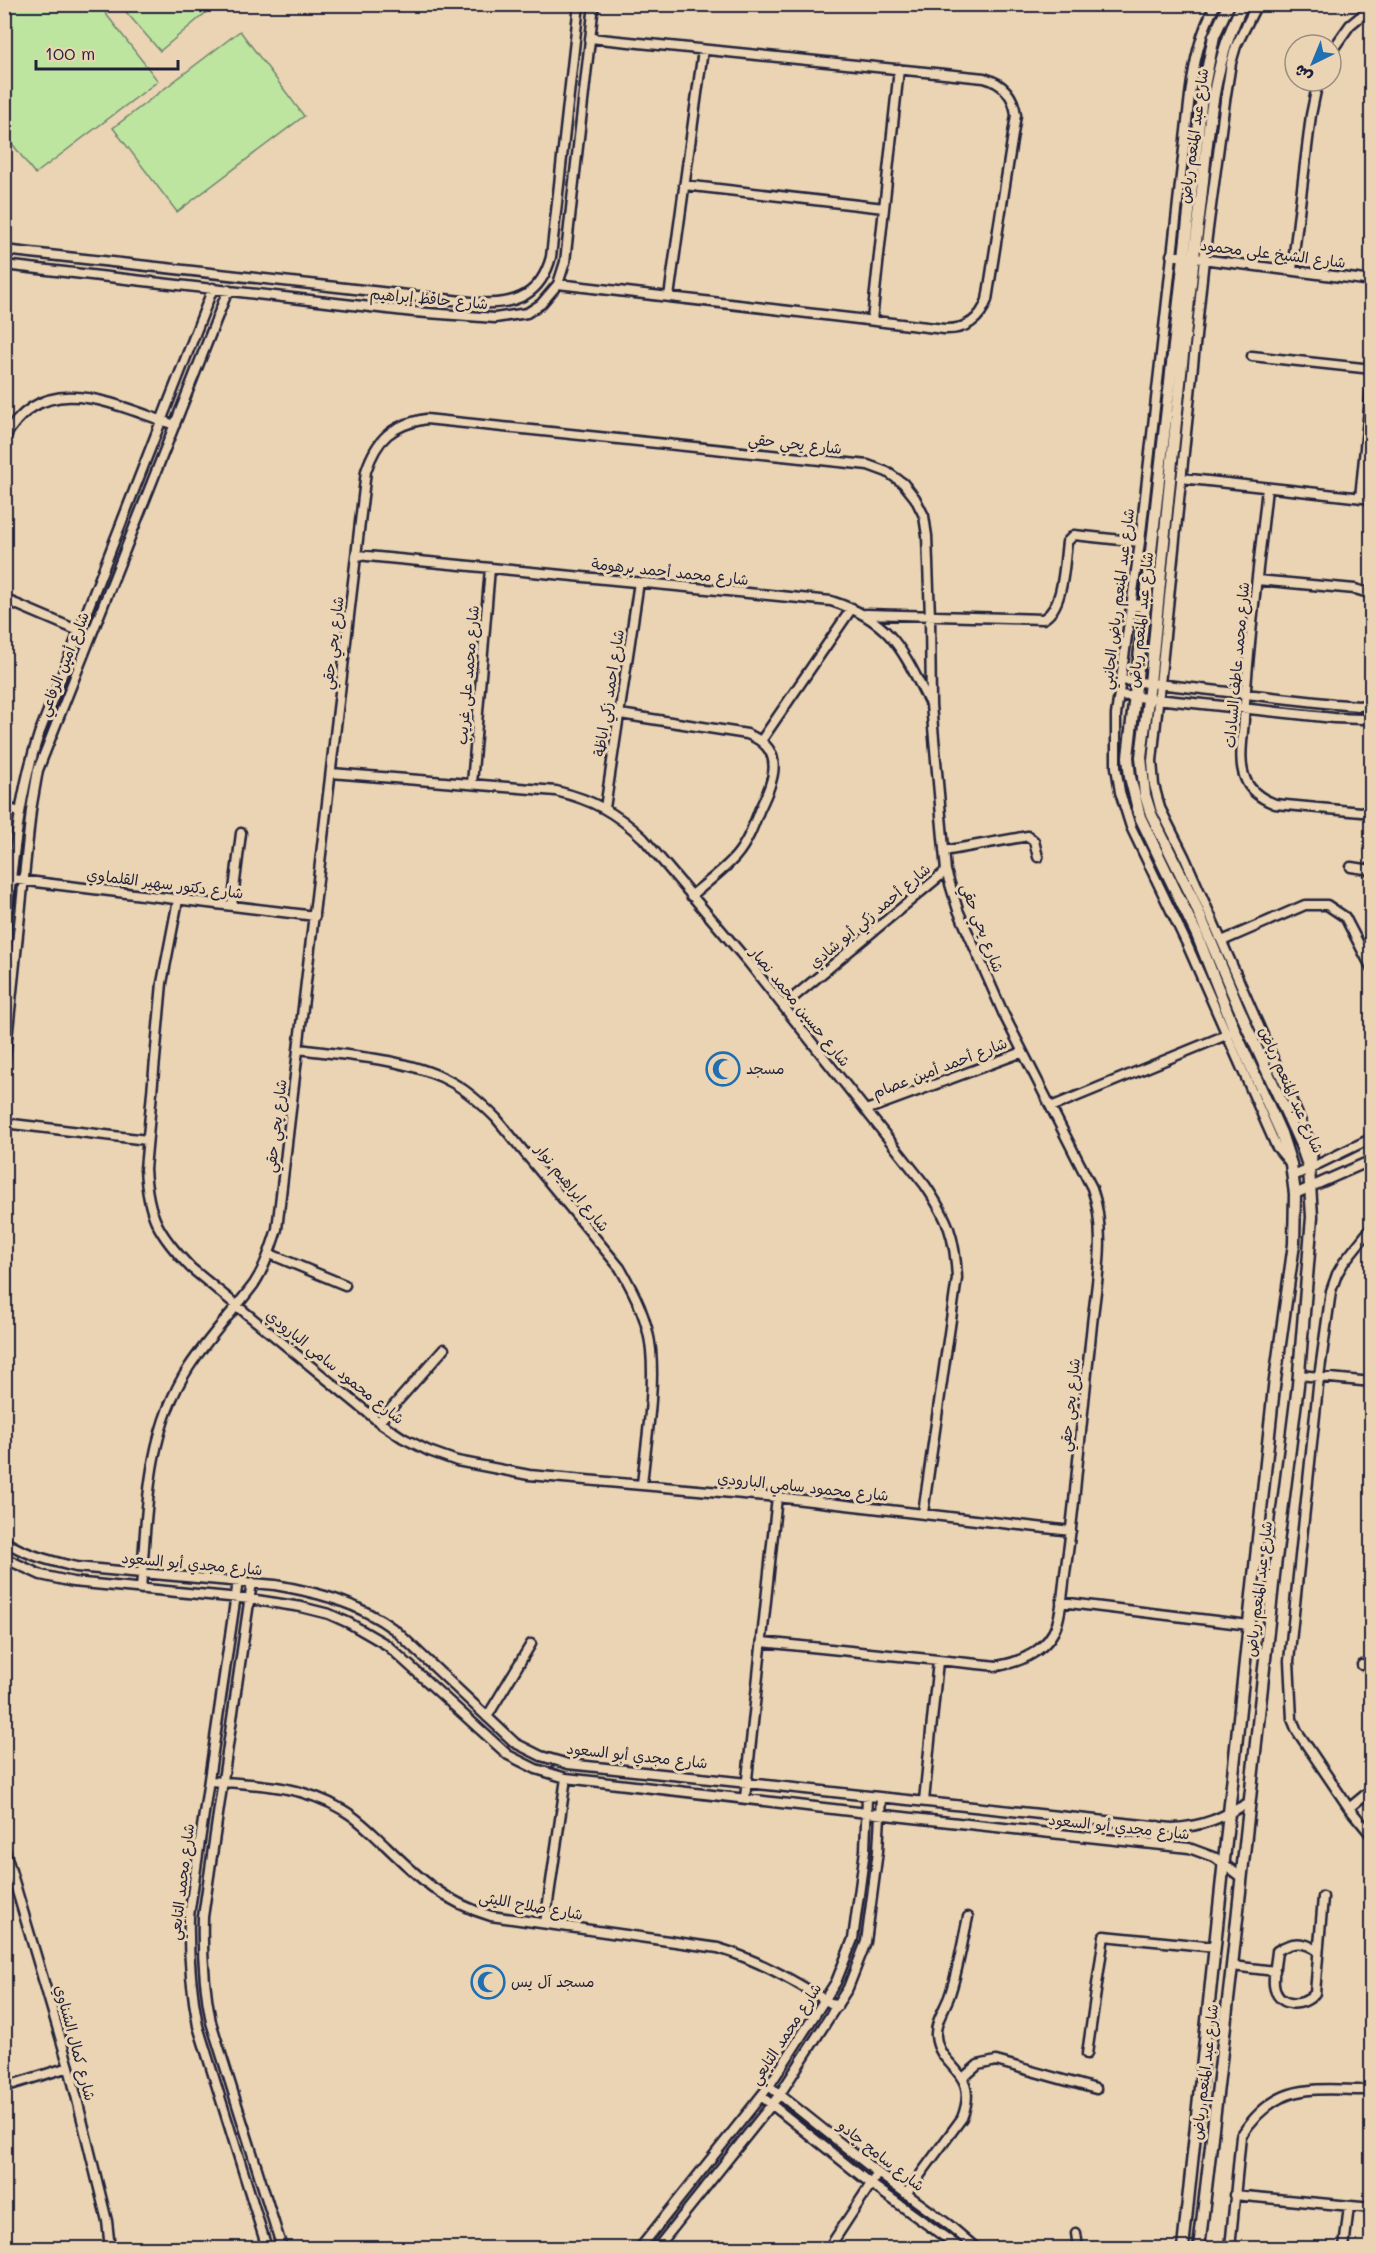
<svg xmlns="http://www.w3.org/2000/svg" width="1376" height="2253" font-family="Mali,'Playpen Sans Arabic',sans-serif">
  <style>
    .green { fill: #bee5a0; stroke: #70846e; stroke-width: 1.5 }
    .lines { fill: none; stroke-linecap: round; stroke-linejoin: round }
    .street-casing { stroke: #22223b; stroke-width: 13 }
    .secondary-casing { stroke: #22223b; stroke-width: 15 }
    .street { stroke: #ead4b3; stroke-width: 8 }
    .secondary { stroke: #ead4b3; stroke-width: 10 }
    .labels { text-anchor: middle; stroke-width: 6; stroke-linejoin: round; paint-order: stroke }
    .street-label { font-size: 15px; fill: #22223b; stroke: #ead4b3 }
    .poi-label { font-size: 15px; fill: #22223b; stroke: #ead4b3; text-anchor: start }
  </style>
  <rect width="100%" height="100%" fill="#ead4b3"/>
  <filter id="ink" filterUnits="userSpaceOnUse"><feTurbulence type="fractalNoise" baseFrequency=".0167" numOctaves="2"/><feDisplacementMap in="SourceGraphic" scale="12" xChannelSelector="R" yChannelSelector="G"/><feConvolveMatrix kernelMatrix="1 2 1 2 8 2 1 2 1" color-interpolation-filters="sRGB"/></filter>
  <g filter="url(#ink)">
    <path class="green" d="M5 4 99 5 158 81 35 174 5 134Z
      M120 5H215L160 51Z
      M240 31 304 116 177 212 113 128Z"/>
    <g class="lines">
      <g class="street-casing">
        <path id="street" d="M1216 4C1200 32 1194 64 1190 95L1140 542 1116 715V767L1120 792 1131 827 1186 942 1276 1146 1291 1164
          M1257 4 1236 46 1231 63 1225 101 1204 259 1152 761 1154 785 1160 808 1185 858 1313 1149 1312 1161 1308 1166
          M1331 52 1350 25 1372 7
          M684 185 884 208
          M4 250 480 303C517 305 541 294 551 257L579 4
          M1171 255 1372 281
          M4 265 414 312 495 318 527 313 541 304 558 284 565 262 594 4
          M1292 270 1311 115 1318 81
          M558 284 944 329C965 330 980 320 987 300L1016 115C1014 96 1003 83 984 78L590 38
          M669 297 703 50
          M872 320 899 69
          M1252 356 1372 369
          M4 439C44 366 116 406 175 425
          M1181 478 1372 499
          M1267 488C1259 565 1248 642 1244 719 1243 738 1238 761 1245 778 1250 792 1262 799 1275 804L1372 813
          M1360 498 1372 378
          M357 555 831 601C891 620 902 649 929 702
          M1257 580 1355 589 1372 594
          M4 599 79 631
          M866 614 1043 619C1064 608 1064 564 1067 542L1074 535 1140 542
          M1122 680 1334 704 1359 706 1372 704
          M1119 695 1334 718 1362 719 1372 718
          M620 714 747 734C789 750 772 783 759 811 753 827 747 843 736 856 723 871 706 883 691 896
          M761 741 852 608
          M331 773 556 791C593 800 615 812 643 838L749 963 925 1185C948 1219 955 1236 957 1278L923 1513
          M472 784 490 568
          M4 807 19 812
          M605 808 639 582
          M944 851 1028 836 1034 841 1038 857
          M1351 867 1372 870
          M11 879 315 916
          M178 900 162 983 145 1169C148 1216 158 1234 191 1268L379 1422 403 1438 429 1451 457 1461 529 1475 777 1497 1071 1531
          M232 906 241 833
          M4 937C13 869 17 800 39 734L213 288
          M1222 941 1305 905H1327L1345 917 1372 969
          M783 1006 946 871
          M299 1049C347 1056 410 1058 453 1083 469 1092 483 1105 496 1118L620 1268C635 1294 648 1320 651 1350 655 1394 646 1441 642 1485
          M4 1068 31 810 38 770 228 290
          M1051 1107 1231 1033
          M866 1110 1023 1052
          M4 1123 147 1140
          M1294 1176 1372 1138
          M1295 1194 1372 1160
          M1372 1227 1344 1262 1337 1274 1331 1291 1319 1377 1289 1661 1292 1719 1297 1731 1349 1808 1372 1836
          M270 1254 345 1285
          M1299 1375 1372 1382
          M379 1422 444 1349
          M4 1541C26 1555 51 1561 76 1567L275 1585C320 1593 357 1602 395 1630L515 1743 541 1756 568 1764 1172 1828C1204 1827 1222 1817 1250 1802
          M4 1558 41 1575 73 1582 250 1599 301 1607 329 1614 349 1623 387 1645 508 1755 536 1769 566 1778 867 1813 1189 1848 1216 1858 1242 1878
          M238 1581 189 1916C188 1954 191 1989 198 2026L267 2248
          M252 1582 203 1917C202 1953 204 1987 211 2022L282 2248
          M141 1589C147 1513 146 1433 189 1367 208 1338 233 1312 254 1284 265 1267 271 1248 277 1229L366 471C377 438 392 425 426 419L868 465 887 472 903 483 915 498 924 516 927 536 930 617 931 705 946 871 958 910 1004 1015 1092 1188C1107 1231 1097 1280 1092 1324 1087 1373 1082 1421 1077 1470 1074 1505 1070 1539 1065 1574 1063 1590 1062 1608 1057 1624 1048 1650 1022 1662 997 1666L762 1642
          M1061 1602 1249 1625
          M1362 1665H1372
          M487 1717 531 1644
          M209 1781C255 1784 302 1785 343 1810 359 1819 372 1833 385 1845 419 1878 444 1902 491 1916L718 1948C762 1961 799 1984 837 2007
          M745 1798 777 1497
          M924 1801 938 1661
          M1349 1808 1372 1789
          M1156 1844 1158 1826
          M4 1847 69 2067 107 2221 110 2248
          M545 1923 566 1778
          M1318 1951C1304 1941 1292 1941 1277 1951 1276 1962 1273 1974 1274 1985 1277 2008 1304 2008 1315 1993L1323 1897
          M1232 1966 1275 1971
          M1087 2054 1104 1936 1215 1947
          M963 2078 978 2065 996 2061 1096 2089
          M769 2086 878 2173 949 2225 976 2248
          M4 2087 69 2067
          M761 2096 871 2184 960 2248
          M906 2194 962 2118C981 2069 939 2070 936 2036 935 2022 944 2010 949 1997 958 1972 962 1943 968 1917
          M1234 2195 1372 2208
          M1076 2233 1078 2248
          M640 2248 769 2086 836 1982 853 1939 865 1850 867 1797
          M657 2248 780 2094 848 1988 866 1942 878 1851 881 1798
          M829 2248 878 2173
          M1230 2248 1241 2136C1277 2080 1313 2090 1372 2090
          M1344 2248 1349 2206"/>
      </g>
      <g class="secondary-casing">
        <path id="secondary" d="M1132 605 1145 606
          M1183 2248 1274 1387 1294 1244 1295 1194 1291 1164 1281 1133 1235 1031 1197 935 1140 817 1130 777 1128 757 1202 96 1214 36 1229 4
          M1199 2248 1232 1966 1274 1575 1298 1385 1312 1217 1309 1168 1301 1145 1247 1027 1192 897 1151 814 1145 795 1141 757 1150 683C1166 528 1179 372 1199 217 1208 145 1209 69 1243 4"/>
      </g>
      <use href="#street" class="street"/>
      <use href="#secondary" class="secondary"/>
    </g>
  </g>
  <defs>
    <g id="mosque-ring" transform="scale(1.725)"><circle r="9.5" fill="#ead4b3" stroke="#1f6fb2" stroke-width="1.5"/><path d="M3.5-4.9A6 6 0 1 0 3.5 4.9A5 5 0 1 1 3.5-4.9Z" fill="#1f6fb2"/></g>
  </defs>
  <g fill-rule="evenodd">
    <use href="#mosque-ring" x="723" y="1069"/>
    <use href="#mosque-ring" x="488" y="1982"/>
  </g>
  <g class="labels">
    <g class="street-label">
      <text transform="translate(1194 136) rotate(-82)" y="5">شارع عبد المنعم رياض</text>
      <text transform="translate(1273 254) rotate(7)" y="5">شارع الشيخ على محمود</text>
      <text transform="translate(429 299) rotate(5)" y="5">شارع حافظ إبراهيم</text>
      <text transform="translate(795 444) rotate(6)" y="5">شارع يحي حقي</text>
      <text transform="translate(670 572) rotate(6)" y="5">شارع محمد أحمد برهومة</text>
      <text transform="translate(1118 599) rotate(-83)" y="5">شارع عبد المنعم رياض الجانبي</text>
      <text transform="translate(1141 620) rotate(-84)" y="5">شارع عبد المنعم رياض</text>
      <text transform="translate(333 643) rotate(-83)" y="5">شارع يحي حقي</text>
      <text transform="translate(64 664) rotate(-68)" y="5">شارع أمين الرفاعي</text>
      <text transform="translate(1237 665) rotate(-85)" y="5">شارع محمد عاطف السادات</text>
      <text transform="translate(468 675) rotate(-85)" y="5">شارع محمد على غريب</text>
      <text transform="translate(609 693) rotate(-81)" y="5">شارع احمد زكي اباظة</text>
      <text transform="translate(165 884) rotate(7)" y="5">شارع دكتور سهير القلماوي</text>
      <text transform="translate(870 916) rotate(-40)" y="5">شارع أحمد زكي أبو شادي</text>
      <text transform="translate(982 928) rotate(69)" y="5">شارع يحي حقي</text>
      <text transform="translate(800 1007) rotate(51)" y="5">شارع حسين محمد نصار</text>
      <text transform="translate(940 1068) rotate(-21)" y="5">شارع أحمد أمين عصام</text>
      <text transform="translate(1291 1090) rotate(66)" y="5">شارع عبد المنعم رياض</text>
      <text transform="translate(276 1126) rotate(-83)" y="5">شارع يحي حقي</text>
      <text transform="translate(572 1188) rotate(51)" y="5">شارع ابراهيم نوار</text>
      <text transform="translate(335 1367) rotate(39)" y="5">شارع محمود سامي البارودي</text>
      <text transform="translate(1070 1405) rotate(-84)" y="5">شارع يحي حقي</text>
      <text transform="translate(803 1487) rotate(6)" y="5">شارع محمود سامي البارودي</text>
      <text transform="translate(192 1564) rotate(5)" y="5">شارع مجدي أبو السعود</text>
      <text transform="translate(1259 1589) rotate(-83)" y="5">شارع عبد المنعم رياض</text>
      <text transform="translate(637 1756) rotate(6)" y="5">شارع مجدي أبو السعود</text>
      <text transform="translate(1119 1827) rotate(6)" y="5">شارع مجدي أبو السعود</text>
      <text transform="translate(182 1882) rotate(-83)" y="5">شارع محمد التابعي</text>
      <text transform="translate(531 1906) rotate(10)" y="5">شارع صلاح الليثى</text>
      <text transform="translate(786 2034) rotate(-57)" y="5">شارع محمد التابعي</text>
      <text transform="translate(75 2043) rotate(75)" y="5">شارع كمال الشناوي</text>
      <text transform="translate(1205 2072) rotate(-83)" y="5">شارع عبد المنعم رياض</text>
      <text transform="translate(881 2156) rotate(38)" y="5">شارع سامح جادو</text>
    </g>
    <g class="poi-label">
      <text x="746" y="1074">مسجد</text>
      <text x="511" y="1987">مسجد آل يس</text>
    </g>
  </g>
  <rect width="1376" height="2253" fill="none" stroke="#ead4b3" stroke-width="24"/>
  <rect x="12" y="12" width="1352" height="2229" fill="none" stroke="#22223b" stroke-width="2" filter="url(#ink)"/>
  <g transform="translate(1313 63) rotate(223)"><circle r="28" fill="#ead4b3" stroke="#9a8d83" stroke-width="1.5"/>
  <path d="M0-4.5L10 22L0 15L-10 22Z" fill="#1f6fb2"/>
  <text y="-9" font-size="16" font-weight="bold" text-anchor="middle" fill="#22223b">ش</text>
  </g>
  <path d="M36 60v9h142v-9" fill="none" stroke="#22223b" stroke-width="3"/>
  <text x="45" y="60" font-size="18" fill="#22223b" stroke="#ead4b3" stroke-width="4.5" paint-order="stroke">100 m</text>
</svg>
